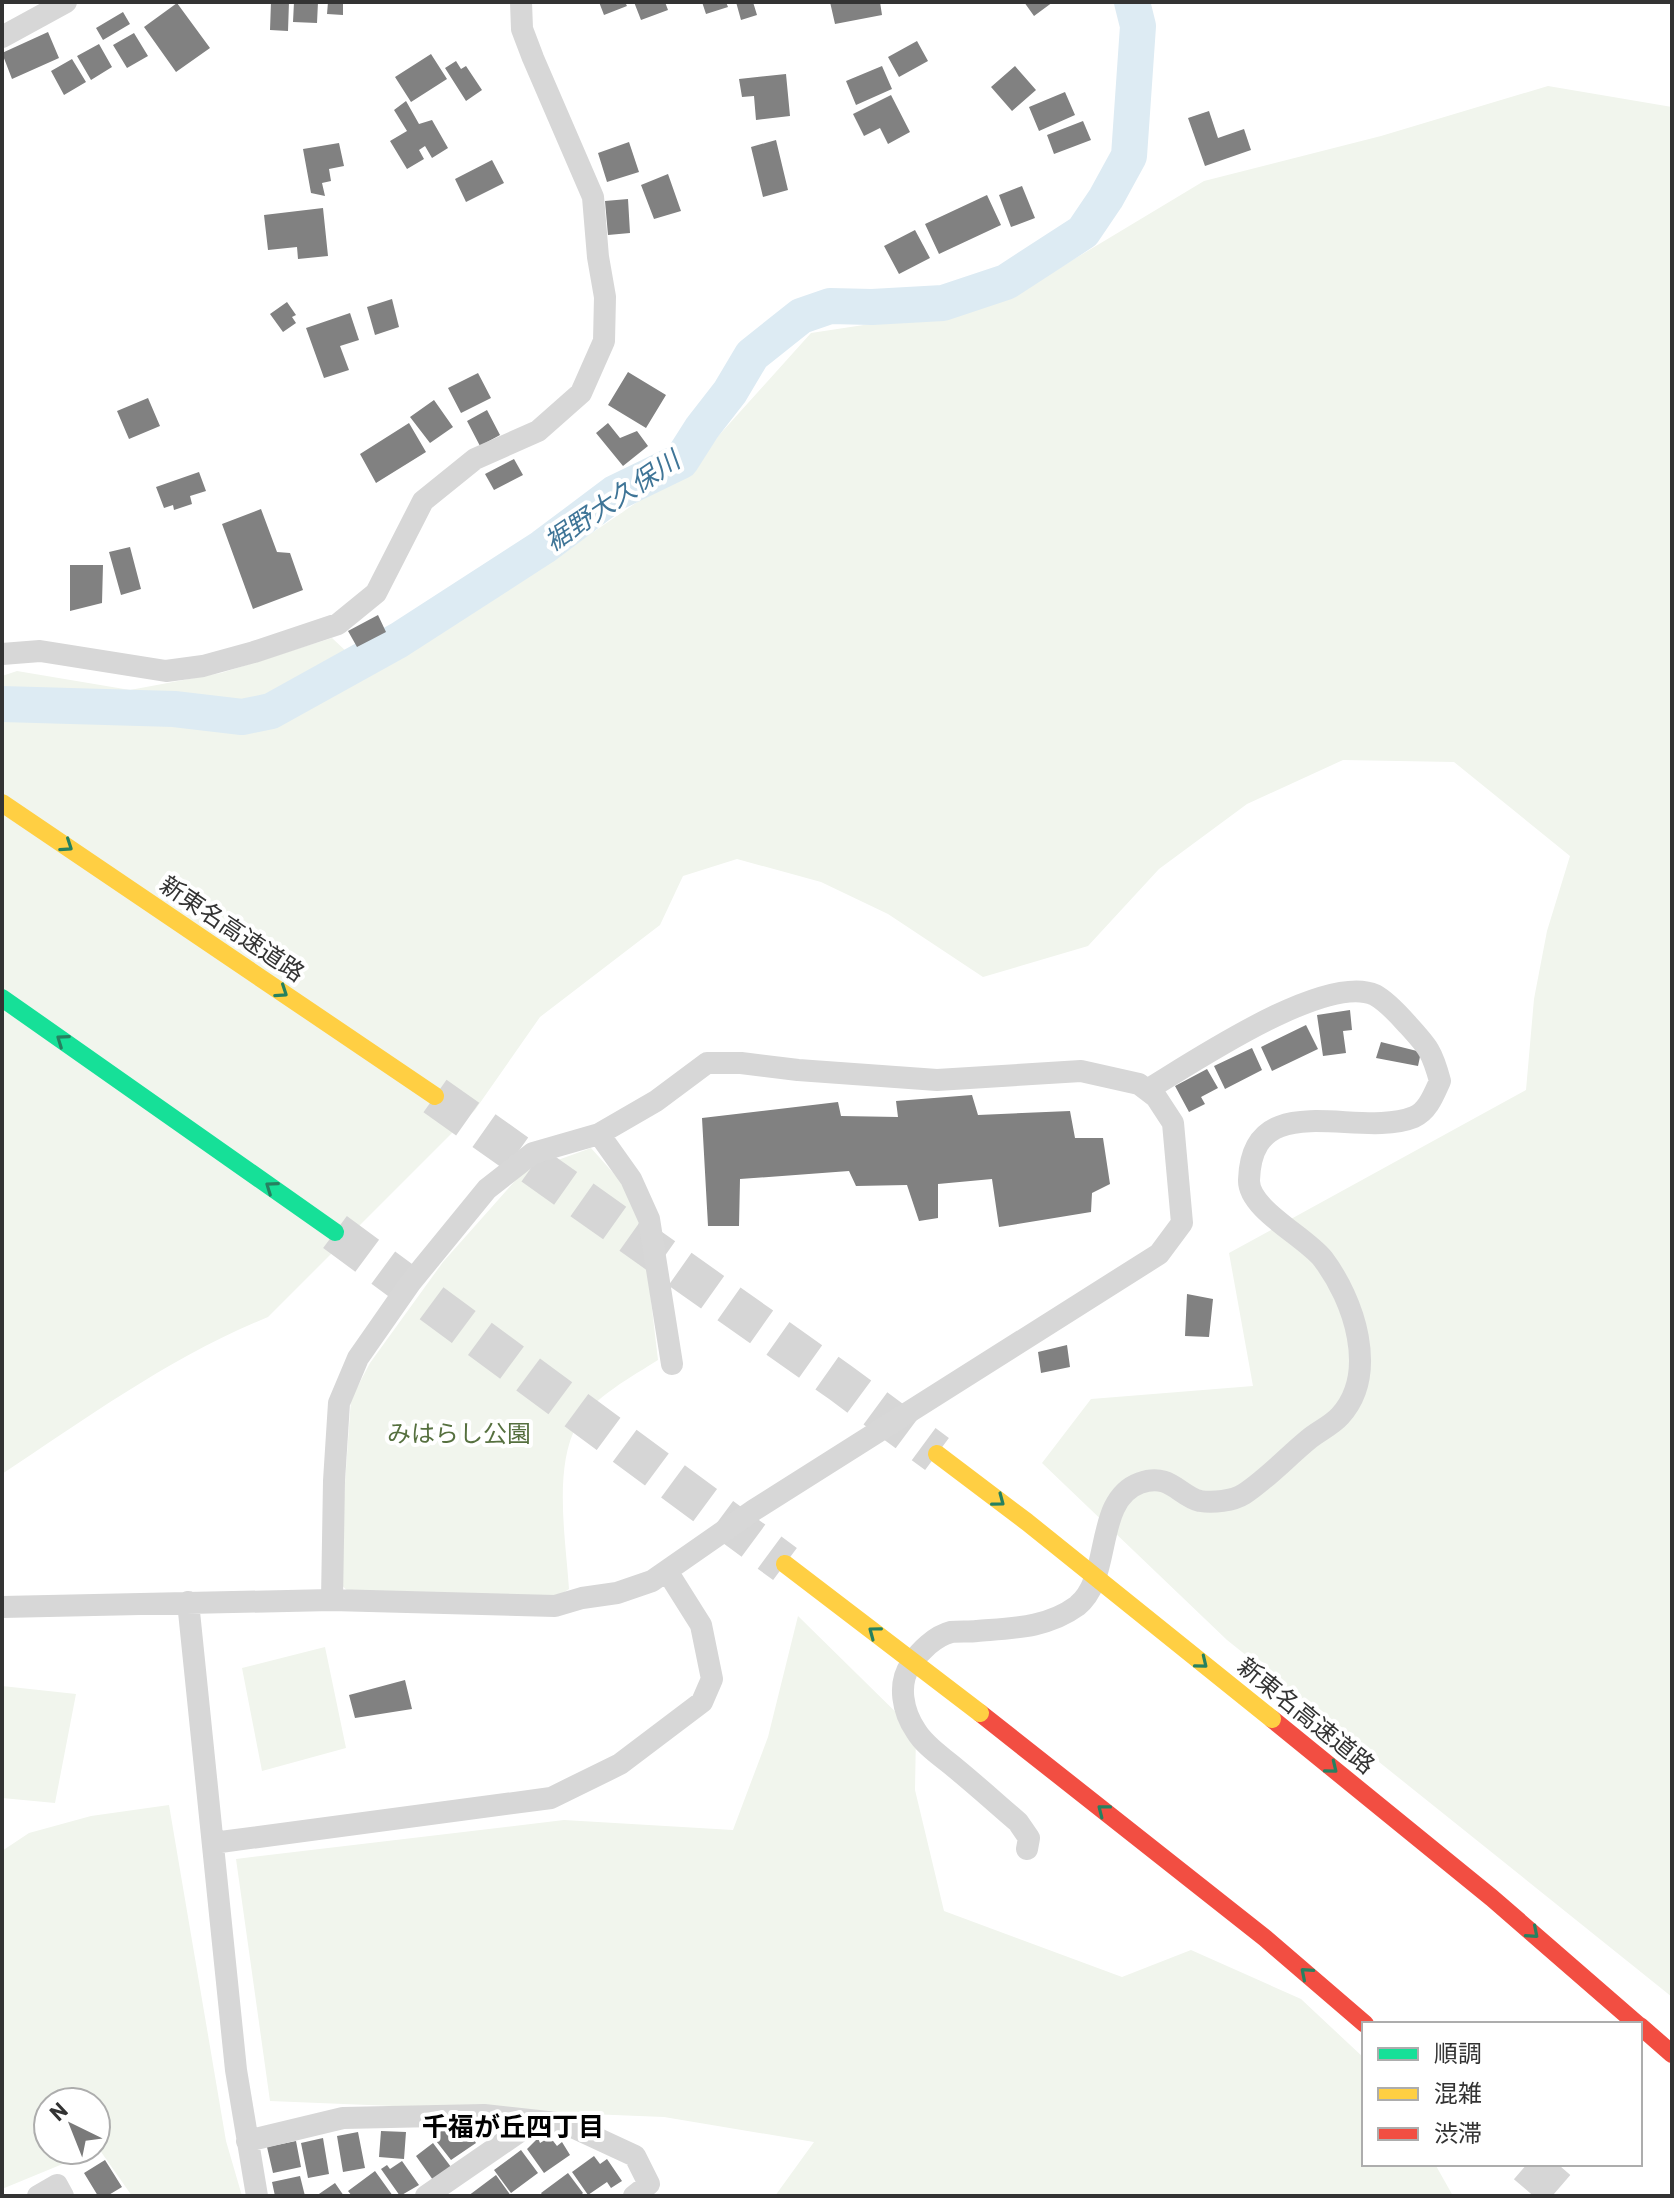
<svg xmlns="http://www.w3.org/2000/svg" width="1674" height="2198" font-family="Barlow,'Noto Sans JP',sans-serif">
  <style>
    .green { fill: #f1f5ed; fill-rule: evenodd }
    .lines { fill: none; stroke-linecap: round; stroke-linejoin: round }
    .river { stroke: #ddebf3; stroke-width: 36 }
    .building { fill: #818181 }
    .highway-tunnel { stroke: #d6d6d6; stroke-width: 40; stroke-dasharray: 40 20; stroke-linecap: butt }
    .street { stroke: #d7d7d7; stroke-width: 22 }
    .fast { stroke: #16e098; stroke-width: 18 }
    .slow { stroke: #ffcf43; stroke-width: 18 }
    .jam { stroke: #f24e42; stroke-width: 18 }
    .slow-bridge { stroke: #ffcf43; stroke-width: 18 }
    .oneway { stroke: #268160 }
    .labels { text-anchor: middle; stroke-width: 8; stroke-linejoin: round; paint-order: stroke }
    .street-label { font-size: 24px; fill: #333; stroke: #fff }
    .park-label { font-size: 24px; fill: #56703f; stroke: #fff }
    .water-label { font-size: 26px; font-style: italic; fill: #3f7597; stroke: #fff }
    .neighbourhood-label { font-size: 26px; font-weight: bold; fill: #000; stroke: #fff }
  </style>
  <rect width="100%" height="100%" fill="#fff"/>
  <path class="green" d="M1548 86 1672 107V1997L1227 1640 1042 1463 1091 1399 1253 1386 1229 1253 1526 1090 1534 999 1547 931 1570 856 1454 762 1343 760 1247 804 1159 869 1088 946 983 977 888 914 821 882 737 859 683 876 660 925 540 1017 475 1110 268 1317C172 1356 88 1417 2 1474V676L17 671 130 690 221 673 332 638 363 667 523 580 693 464 811 333 969 309 1041 279 1204 181 1381 136Z
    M591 1148 632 1194 642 1224 658 1360C633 1376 592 1398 577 1425 553 1468 566 1541 569 1589L552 1600 351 1594 338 1582 351 1399 370 1363 443 1262 522 1173Z
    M798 1616 916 1732 915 1790 944 1911 1122 1977 1191 1950 1301 1999 1364 2058V2164H1435L1453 2196H775L814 2142 664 2117 270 2101 236 1859 564 1820 733 1830 768 1737Z
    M325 1647 346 1748 262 1771 242 1668Z
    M2 1686 76 1694 55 1803 2 1798Z
    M169 1805 226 2141 242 2196H132L99 2149 2 2189V1851L29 1833 91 1816ZM96 2102V2150H48V2102Z"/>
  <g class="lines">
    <path class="river" d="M2 704 174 709 242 717 271 711 399 640 543 547 615 493 681 461 702 428 730 392 752 355 801 316 830 306 872 307 943 303 1006 282 1083 232 1106 198 1129 156 1138 26 1132 2"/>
  </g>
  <path class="building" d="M271 2H289L288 31 270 30Z
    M294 2H318L317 23 293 22Z
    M328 2H343V15L327 14Z
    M599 2H625L627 6 604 15Z
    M634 2H665L668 10 641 20Z
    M702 2H726L728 7 706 14Z
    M736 2H753L757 15 741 20Z
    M830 2H880L882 15 835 24Z
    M1024 2H1053L1034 16Z
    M177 3 210 48 176 72 144 27Z
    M123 12 130 24 103 40 96 28Z
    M48 32 59 58 12 79 2 53Z
    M134 33 148 56 127 68 113 45Z
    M917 41 928 61 899 77 888 57Z
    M99 44 112 67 91 80 77 56Z
    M431 54 447 79 411 102 395 77Z
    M72 59 86 82 64 95 51 71Z
    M456 61 461 69 466 66 482 90 466 101 445 68Z
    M882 66 892 89 856 105 846 81Z
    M1015 66 1036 90 1012 111 991 87Z
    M786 74 790 116 756 120 754 96 742 97 739 79Z
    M1065 92 1075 115 1039 131 1029 107Z
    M891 95 910 132 888 144 880 128 864 136 853 114Z
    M406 101 419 124 432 120 448 148 432 158 425 146 419 150 424 159 407 169 390 141 407 131 394 110Z
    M1209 111 1218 138 1244 129 1251 150 1205 166 1188 118Z
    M1083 121 1091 140 1054 154 1047 135Z
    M776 140 788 190 763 197 751 147Z
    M629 142 639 172 607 182 598 153Z
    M339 143 344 166 329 169 331 181 322 183 325 196 311 193 303 149Z
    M492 160 504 183 466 202 455 179Z
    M668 174 681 211 654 219 641 185Z
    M1022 186 1035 218 1011 227 999 195Z
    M987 195 1001 225 939 254 925 224Z
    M628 199 630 233 608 235 605 201Z
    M323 208 328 256 298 259 297 247 268 250 264 215Z
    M915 230 930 258 899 274 884 246Z
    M392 299 399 327 375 335 367 307Z
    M287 302 296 315 292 317 296 323 283 332 270 314Z
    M350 313 359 340 340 346 349 370 324 378 306 328Z
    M628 372 666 395 646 428 608 405Z
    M478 373 491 398 461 413 448 388Z
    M148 398 160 426 129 439 117 411Z
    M434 400 453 427 430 443 410 417Z
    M487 410 500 435 480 446 467 421Z
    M409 423 426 452 376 483 360 454Z
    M608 423 620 438 637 431 648 446 623 466 596 433Z
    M514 459 523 475 494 490 485 474Z
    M199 472 206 491 190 496 192 504 174 510 173 505 164 508 156 487Z
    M261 509 277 552 290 553 303 590 253 609 222 524Z
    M130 547 141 589 121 595 109 552Z
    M70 565H103L102 603 70 611Z
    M378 615 386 632 357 647 348 631Z
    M1350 1010 1352 1030 1343 1031 1346 1053 1323 1056 1317 1015Z
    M1306 1025 1318 1049 1272 1071 1261 1047Z
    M1381 1042 1421 1052 1418 1066 1376 1058Z
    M1252 1048 1262 1070 1225 1089 1214 1066Z
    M1207 1069 1218 1088 1201 1097 1205 1104 1189 1112 1175 1086Z
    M972 1095 978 1115 1070 1111 1075 1138H1103L1110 1184 1092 1193 1091 1212 999 1227 992 1179 938 1184V1218L919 1221 907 1185 856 1186 849 1171 740 1179 739 1226H708L702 1118 838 1102 841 1116 898 1117 896 1101Z
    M1187 1294 1213 1299 1209 1337 1185 1336Z
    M1067 1345 1070 1367 1041 1373 1038 1352Z
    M405 1680 412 1709 355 1718 349 1695Z
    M445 2128 449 2133 454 2129 458 2134 461 2130 468 2131 476 2143 451 2160 433 2137Z
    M381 2131 406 2132 404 2159 379 2157Z
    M358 2132 365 2168 343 2172 337 2136Z
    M550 2137 557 2146 562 2142 570 2155 544 2173 527 2149 538 2138 540 2143Z
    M323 2138 329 2174 308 2178 301 2143Z
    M296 2141 301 2167 273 2173 267 2147Z
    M433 2143 451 2167 433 2180 416 2156Z
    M521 2150 538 2173 511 2193 494 2170Z
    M594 2156 600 2164 607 2159 622 2181 611 2188 607 2182 588 2195 572 2172Z
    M105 2160 122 2187 107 2196H98L84 2173Z
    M402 2161 419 2185 400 2196 381 2169 387 2165 390 2169Z
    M375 2171 393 2196H352L348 2191Z
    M568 2173 583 2193 580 2196H543L541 2193Z
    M496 2175 511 2196H468Z
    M300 2176 305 2196H275L272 2182Z
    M335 2183 344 2196H316Z"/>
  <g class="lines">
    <path class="highway-tunnel" d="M435 1096 841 1383 937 1454
      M335 1232 785 1564
      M1527 2164 1564 2196"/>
    <path class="street" d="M2 37 66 2
      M2 654 40 651 166 671 203 666 254 652 338 624 376 593 423 501 475 459 538 431 581 393 604 341 605 297 598 257 593 197 533 58 522 29 521 2
      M599 1134 631 1179 649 1219 672 1364
      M188 1602 236 2070 257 2196
      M2 1607 332 1600 555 1606 582 1598 617 1593 652 1581 754 1510 1159 1254 1182 1223 1173 1123 1156 1097 1139 1084 1081 1071 937 1080 798 1070 741 1063H707L656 1101 599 1134 533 1153 487 1189 411 1282 358 1358 339 1403 334 1481 332 1600
      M213 1843 551 1798 620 1764 702 1702 712 1679 701 1625 667 1571
      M1027 1849 1029 1838 1018 1822C997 1804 976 1785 954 1767 941 1756 925 1746 916 1731 903 1712 897 1684 911 1664 920 1651 935 1636 951 1632 959 1631 969 1632 977 1631 1012 1628 1047 1628 1077 1606 1113 1578 1093 1500 1140 1483 1170 1472 1179 1496 1200 1501 1213 1503 1233 1501 1244 1494 1267 1479 1287 1457 1309 1439 1319 1431 1332 1425 1340 1416 1379 1373 1354 1300 1323 1259 1306 1237 1248 1209 1249 1180 1252 1084 1358 1140 1414 1117 1428 1111 1434 1094 1440 1081 1432 1051 1428 1047 1407 1024 1399 1015 1386 1001 1375 995 1326 972 1192 1063 1147 1090
      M247 2141 343 2118 484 2115 566 2124 635 2156 649 2184 634 2196
      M38 2196 57 2185 63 2196
      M426 2196 535 2121"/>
    <path class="fast" d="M2 998 335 1232"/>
    <path class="slow" d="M2 803 435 1096"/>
    <path class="jam" d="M980 1713 1265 1938 1365 2024
      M1272 1719 1492 1898 1637 2024
      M1640 2026 1672 2054"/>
    <path class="slow-bridge" d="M937 1454 1027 1522 1272 1719
      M785 1564 980 1713"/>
  </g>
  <defs><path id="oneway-chevron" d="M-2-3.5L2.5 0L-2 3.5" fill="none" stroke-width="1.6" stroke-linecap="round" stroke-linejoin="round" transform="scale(2)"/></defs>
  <g class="oneway">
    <use href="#oneway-chevron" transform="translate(67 846) rotate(34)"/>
    <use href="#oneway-chevron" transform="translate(282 992) rotate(34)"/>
    <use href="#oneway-chevron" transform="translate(62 1040) rotate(-145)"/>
    <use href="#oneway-chevron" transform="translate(271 1187) rotate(-145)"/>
    <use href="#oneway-chevron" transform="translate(999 1501) rotate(37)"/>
    <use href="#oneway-chevron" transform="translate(874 1632) rotate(-143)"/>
    <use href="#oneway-chevron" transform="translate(1202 1663) rotate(39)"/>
    <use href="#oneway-chevron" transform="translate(1332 1768) rotate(39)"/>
    <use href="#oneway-chevron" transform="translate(1103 1810) rotate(-142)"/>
    <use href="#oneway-chevron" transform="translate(1533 1933) rotate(41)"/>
    <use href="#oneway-chevron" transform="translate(1306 1973) rotate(-139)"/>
  </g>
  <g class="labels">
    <g class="street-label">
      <text transform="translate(232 929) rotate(34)" y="8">新東名高速道路</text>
      <text transform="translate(1306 1716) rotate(39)" y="8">新東名高速道路</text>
    </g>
    <g class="park-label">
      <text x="459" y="1442">みはらし公園</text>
    </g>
    <g class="water-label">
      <text transform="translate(612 501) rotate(-34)" y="9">裾野大久保川</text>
    </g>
    <g class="neighbourhood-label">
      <text x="513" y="2136">千福が丘四丁目</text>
    </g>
  </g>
  <rect width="1674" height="2198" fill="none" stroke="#333333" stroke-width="8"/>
  <rect x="1362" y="2022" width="280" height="144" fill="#ffffff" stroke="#adadad" stroke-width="2"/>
  <rect x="1378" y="2048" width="40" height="12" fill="#16e098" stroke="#adadad" stroke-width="2"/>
  <text x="1434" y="2062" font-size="24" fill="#333333">順調</text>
  <rect x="1378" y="2088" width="40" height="12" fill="#ffcf43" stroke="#adadad" stroke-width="2"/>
  <text x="1434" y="2102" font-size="24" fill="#333333">混雑</text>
  <rect x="1378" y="2128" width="40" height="12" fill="#f24e42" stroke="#adadad" stroke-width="2"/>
  <text x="1434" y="2142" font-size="24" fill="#333333">渋滞</text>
  <g transform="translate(72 2126) rotate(317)"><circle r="38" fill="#ffffff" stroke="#adadad" stroke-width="2"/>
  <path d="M0-6L14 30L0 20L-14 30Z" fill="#7a7a7a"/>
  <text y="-12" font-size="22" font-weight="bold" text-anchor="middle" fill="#333333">N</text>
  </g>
</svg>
